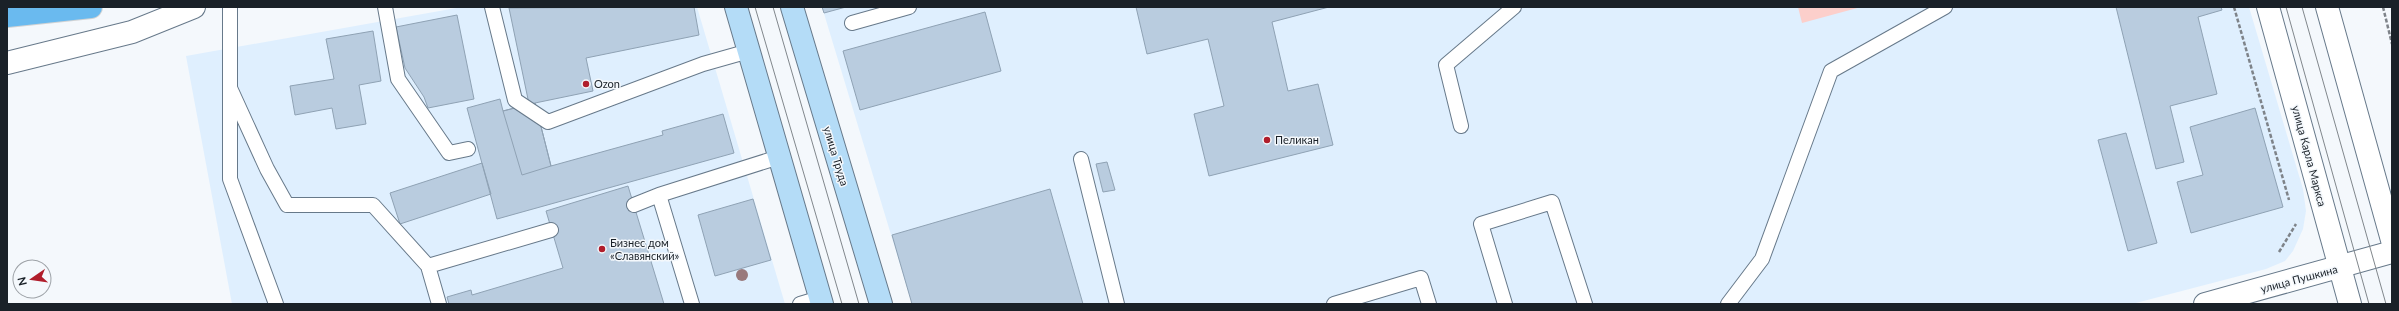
<svg xmlns="http://www.w3.org/2000/svg" width="2399" height="311" font-family="Lato,sans-serif">
  <style>
    .built { fill: #dfeffe }
    .green { fill: #fccfcb }
    .building { fill: #b9ccdf; stroke: #8fa2b4 }
    .lines { fill: none; stroke-linecap: round; stroke-linejoin: round }
    .service-casing { stroke: #67798a; stroke-width: 16 }
    .minor-casing { stroke: #67798a; stroke-width: 24 }
    .tertiary-casing { stroke: #67798a; stroke-width: 24 }
    .secondary-casing { stroke: #67798a; stroke-width: 24 }
    .primary-casing { stroke: #d1d3d4; stroke-width: 24 }
    .path { stroke: #7e8389; stroke-width: 2.5; stroke-dasharray: 4 2; stroke-linecap: butt }
    .service { stroke: #fff; stroke-width: 14 }
    .minor { stroke: #fff; stroke-width: 22 }
    .tertiary { stroke: #fff; stroke-width: 22 }
    .secondary { stroke: #b4dcf7; stroke-width: 22 }
    .primary { stroke: #6abaef; stroke-width: 22 }
    .tram { stroke: #81878c; stroke-width: 1 }
    .tree { fill: #99797c }
    .poi-dot { fill: #b01d2b; stroke: #f4f8fc; stroke-width: 1.5 }
    .labels { text-anchor: middle; stroke-width: 3; stroke-linejoin: round; paint-order: stroke }
    .poi-label { font-size: 11px; fill: #1a2128; stroke: #f4f8fc; text-anchor: start }
    .street-label { font-size: 11px; fill: #1a2128; stroke: #f4f8fc }
  </style>
  <rect width="100%" height="100%" fill="#f4f8fc"/>
  <path class="built" d="M462 7H697L785 304H232L186 56Z
    M822 7H2249L2303 189 2306 211 2303 229 2293 251 2285 261 2266 269 2132 304H912Z"/>
  <path class="green" d="M1798 7H1861L1802 23Z"/>
  <path class="building" d="M694 7 699 35 586 58 593 91 535 103 551 166 663 135 662 131 723 114 734 153 497 219 467 108 500 99 503 111 529 104 509 8Z
    M822 7H846L824 13Z
    M1136 7H1329L1272 22 1288 91 1318 84 1333 145 1209 176 1194 114 1224 106 1208 39 1147 54Z
    M2116 7H2221L2222 10 2198 17 2217 94 2170 106 2184 162 2156 169Z
    M985 12 1001 71 860 110 843 51Z
    M457 15 474 99 428 108 424 97 405 68 396 27Z
    M373 31 381 81 359 85 366 124 336 129 332 108 295 115 290 86 334 79 326 39Z
    M535 103 551 166 522 175 503 111Z
    M2255 108 2283 207 2191 233 2177 182 2203 175 2190 127Z
    M2126 133 2157 243 2128 251 2098 140Z
    M1107 162 1115 190 1103 192 1096 164Z
    M482 163 491 194 400 224 390 193Z
    M628 186 664 304H449L447 297 471 290 472 295 563 268 546 211Z
    M1050 189 1083 304H912L892 235Z
    M753 199 771 260 715 276 698 215Z"/>
  <g class="lines">
    <g class="service-casing">
      <path id="service" d="M230 7V179L276 304
        M385 7 398 79 449 153 468 149
        M492 7 515 100 548 122 703 64 749 51
        M852 23 909 7
        M230 88 267 169 287 205H373L428 266 439 304
        M1461 126 1446 65 1514 7
        M1081 159 1117 304
        M634 205 659 195
        M428 266 551 230
        M692 304 659 195 779 157
        M800 304 820 298
        M1334 304 1421 278 1429 304
        M1505 304 1481 224 1552 202 1585 304
        M1728 304 1762 259 1831 71 1945 7"/>
    </g>
    <g class="minor-casing">
      <path id="minor" d="M7 63 132 32 194 7
        M2205 304 2392 252"/>
    </g>
    <g class="tertiary-casing">
      <path id="tertiary" d="M2268 7 2350 304
        M2327 7 2392 240"/>
    </g>
    <g class="secondary-casing">
      <path id="secondary" d="M736 7 822 304
        M792 7 881 304"/>
    </g>
    <g class="primary-casing">
      <path id="primary" d="M7 16 91 7"/>
    </g>
    <path class="path" d="M2234 7 2289 200
      M2383 7 2392 44
      M2279 252 2296 224"/>
    <use href="#service" class="service"/>
    <use href="#minor" class="minor"/>
    <use href="#tertiary" class="tertiary"/>
    <use href="#secondary" class="secondary"/>
    <use href="#primary" class="primary"/>
    <path class="tram" d="M755 7 842 304
      M773 7 859 304
      M2286 7 2369 304
      M2302 7 2386 304"/>
  </g>
  <circle class="tree" cx="742" cy="275" r="6"/>
  <g class="poi-dot">
    <circle cx="586" cy="84" r="4"/>
    <circle cx="1267" cy="140" r="4"/>
    <circle cx="602" cy="249" r="4"/>
  </g>
  <g class="labels">
    <g class="poi-label">
      <text x="594" y="88">Ozon</text>
      <text x="1275" y="144">Пеликан</text>
      <text x="610" y="247">Бизнес дом<tspan x="610" dy="13">«Славянский»</tspan></text>
    </g>
    <g class="street-label">
      <text transform="translate(836 156) rotate(73)" y="4">улица Труда</text>
      <text transform="translate(2309 156) rotate(75)" y="4">улица Карла Маркса</text>
      <text transform="translate(2299 279) rotate(-15)" y="4">улица Пушкина</text>
    </g>
  </g>
  <rect width="2399" height="311" fill="none" stroke="#1a2128" stroke-width="16"/>
  <g transform="translate(32 279) rotate(257)"><circle r="19" fill="#f4f8fc" stroke="#9da2a7"/>
  <path d="M0-3L7 15L0 10L-7 15Z" fill="#b01d2b"/>
  <text y="-6" font-size="11" font-weight="bold" text-anchor="middle" fill="#1a2128">N</text>
  </g>
</svg>
